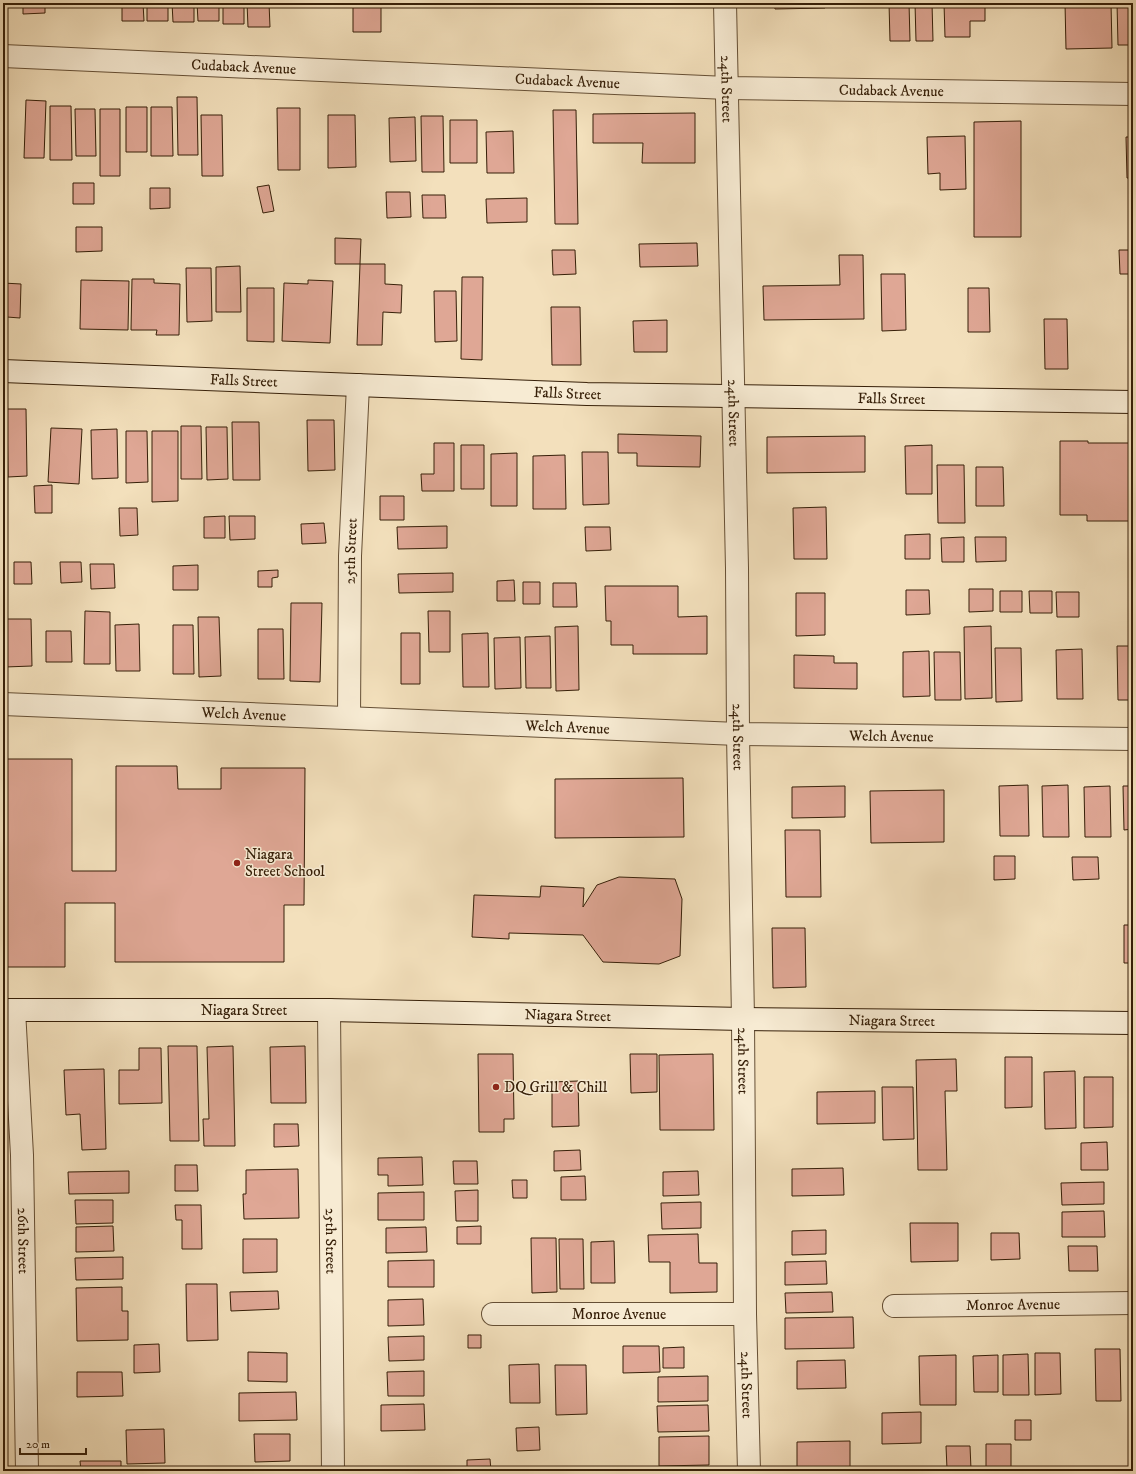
<svg xmlns="http://www.w3.org/2000/svg" width="1136" height="1474" font-family="'IM FELL DW Pica',serif">
  <style>
    .building { fill: #dfa795; stroke: #361f08 }
    .lines { fill: none; stroke-linecap: round; stroke-linejoin: round }
    .street-casing { stroke: #654f35; stroke-width: 24 }
    .secondary-casing { stroke: #361f08; stroke-width: 24 }
    .street { stroke: #f7ebd3; stroke-width: 22 }
    .secondary { stroke: #f7ebd3; stroke-width: 22 }
    .poi-dot { fill: #8f2418; stroke: #f7ebd3; stroke-width: 1.5 }
    .labels { text-anchor: middle; stroke-width: 3; stroke-linejoin: round; paint-order: stroke }
    .street-label { font-size: 15px; fill: #361f08; stroke: #f7ebd3 }
    .poi-label { font-size: 15px; fill: #361f08; stroke: #f7ebd3; text-anchor: start }
  </style>
  <rect width="100%" height="100%" fill="#f3e0bc"/>
  <filter id="stains"><feTurbulence type="fractalNoise" baseFrequency=".005" numOctaves="4"/><feColorMatrix values="0 0 0 0 .2 0 0 0 0 .09 0 0 0 0 .02 0 0 0 .5 -.17"/></filter>
  <radialGradient id="worn" r=".72"><stop offset=".6" stop-color="#630" stop-opacity="0"/><stop offset="1" stop-color="#630" stop-opacity=".3"/></radialGradient>
  <path class="building" d="M23 3H45V13L23 14Z
    M122 3H143L144 21H122Z
    M147 3H168V21H147Z
    M172 3H194V22H173Z
    M197 3H219V21H198Z
    M223 3H244V24H223Z
    M247 3H269L270 27H248Z
    M353 3H381V32H353Z
    M774 3H825V8L775 9Z
    M889 3H909L910 41H890Z
    M915 3H932L933 41H916Z
    M944 3H985V21H970V37H945Z
    M1065 3H1111L1112 48 1066 49Z
    M1117 3H1133V45H1118Z
    M177 97H197L198 155H178Z
    M26 100 46 101 44 158H24Z
    M50 106H71L72 160H50Z
    M126 107H147V152H126Z
    M151 107H172L173 156H151Z
    M277 108H300V170H278Z
    M75 109H95L96 156H76Z
    M100 109H120V176H100Z
    M553 110H576L578 224H555Z
    M695 113V163H642L643 143H593V114Z
    M201 115H222L223 176H202Z
    M328 115H355L356 167 328 168Z
    M421 116H443L444 172H422Z
    M415 117 416 161 390 162 389 118Z
    M450 120H477V163H450Z
    M1021 121V237H974V122Z
    M513 131 514 173H487L486 132Z
    M965 136 966 189 940 190V173L928 174 927 137Z
    M1126 137H1133V178H1127Z
    M73 183H94V204H73Z
    M269 185 274 211 263 213 257 187Z
    M150 188H170V208L150 209Z
    M386 192H410L411 217 387 218Z
    M422 195H445L446 218H423Z
    M527 198V222L487 223 486 199Z
    M76 227H102V251L76 252Z
    M335 238 361 239 360 264H385V284L402 285 401 313 383 312 382 345H357L360 264H335Z
    M697 243 698 266 640 267 639 244Z
    M552 250H575L576 274 553 275Z
    M1119 250H1133V274H1120Z
    M839 255H863L864 319 764 320 763 286 840 285Z
    M240 266 241 312H216V267Z
    M186 268H211L212 321 187 322Z
    M881 274H905L906 330 882 331Z
    M462 277H483L482 360 461 359Z
    M132 279H154V283L180 284 179 335H156L157 330H131Z
    M81 280 129 281 128 330 80 329Z
    M308 280 333 281 330 343 282 341 284 283 308 284Z
    M3 283 21 284 20 318 7 317 6 323H3Z
    M247 288H274V342L247 341Z
    M968 288H989L990 332H968Z
    M434 291H456L457 341 435 342Z
    M551 307H580L581 365H552Z
    M1044 319H1067L1068 369H1045Z
    M667 320V352H634L633 321Z
    M7 409H26L27 476 8 477Z
    M307 420H334L335 470 308 471Z
    M232 422H259L260 480H233Z
    M181 426H201L202 479H181Z
    M206 427H227L228 479 207 480Z
    M51 428 82 429 79 484 48 482Z
    M117 429 118 478 92 479 91 430Z
    M126 431H147L148 482 126 483Z
    M152 431H178V501L152 502Z
    M618 434 701 436 700 467 637 466V453H618Z
    M865 436V472L767 473V437Z
    M1060 441H1088V443H1133V521H1087V515H1060Z
    M434 443H454V491H422L421 474H434Z
    M461 445H484V489H461Z
    M932 445V494H906L905 446Z
    M582 452H608L609 504 583 505Z
    M517 453V506H491V454Z
    M565 455 566 509H533V456Z
    M937 465H964L965 523H938Z
    M976 467H1003L1004 506H976Z
    M52 485V513H35L34 486Z
    M380 496H404V520H380Z
    M826 507 827 559H794L793 508Z
    M119 508H137L138 535 120 536Z
    M225 516V538H204V517Z
    M229 516H255V539L230 540Z
    M324 523 326 543 302 544 301 524Z
    M447 526V548L398 549 397 527Z
    M585 527H610L611 550 586 551Z
    M930 534V559H905V535Z
    M964 537V562H942L941 538Z
    M975 537H1006V561L976 562Z
    M14 562H31L32 584H14Z
    M60 562H81L82 582 61 583Z
    M90 564H114L115 588 91 589Z
    M198 565V590H173V566Z
    M278 570V577L272 578V587H258V571Z
    M453 573V592L399 593 398 574Z
    M514 580 515 601H497V581Z
    M523 582H540V604H523Z
    M553 583H576L577 607H553Z
    M605 586H678V617L707 616V654H633V645H611V621H606Z
    M969 589H993V611L969 612Z
    M906 590H929L930 614 906 615Z
    M1000 591H1022V612H1000Z
    M1029 591H1052V613H1030Z
    M1056 592H1079V617H1057Z
    M796 593H825V635L796 636Z
    M291 603H322L320 682 290 681Z
    M85 611 110 612V664H84Z
    M428 611H450V652H429Z
    M198 617H219L221 676 199 677Z
    M5 619H31L32 666 5 667Z
    M139 624 140 671H116L115 625Z
    M173 625H193L194 674H173Z
    M578 626 579 690 556 691 555 627Z
    M991 626 992 698 965 699 964 627Z
    M258 629H283L284 679H258Z
    M46 631H71L72 662H46Z
    M401 633H420V684H401Z
    M488 633 489 687H463L462 634Z
    M550 636 551 688H526L525 637Z
    M520 637 521 688 495 689 494 638Z
    M1117 646H1133V700H1118Z
    M995 648H1021L1022 701 996 702Z
    M1082 649 1083 699H1057L1056 650Z
    M929 651 930 696 903 697V652Z
    M934 652H960L961 700H935Z
    M794 655 834 656V663H857V689L794 688Z
    M3 759H72V871H116V766H177L178 789H221V768H305L304 905H284V962H115V903H65V967H3Z
    M683 778 684 837 555 838V779Z
    M1028 785 1029 836H1000L999 786Z
    M1068 785 1069 837H1043L1042 786Z
    M845 786V817L792 818V787Z
    M1110 786 1111 837H1085L1084 787Z
    M1123 786H1133V829L1124 830Z
    M944 790V842L871 843 870 791Z
    M785 830H820L821 897H786Z
    M994 856H1015V879L994 880Z
    M1072 857H1098L1099 879 1073 880Z
    M619 877 675 879 682 899 680 956 659 964 603 962 583 935 509 933V939L472 937 474 895 540 897 541 886 584 888 583 907 597 885Z
    M1124 925H1133V963H1124Z
    M772 928H805L806 987 773 988Z
    M168 1046H197L199 1141H170Z
    M233 1046 235 1146H204L203 1119H209L207 1047Z
    M305 1046 306 1103H271L270 1047Z
    M139 1048H161L162 1103 119 1104V1070H139Z
    M478 1054H513L514 1119H504V1132H479Z
    M630 1054H657V1092L631 1093Z
    M713 1054 714 1130H660L659 1055Z
    M1005 1057H1032V1107L1005 1108Z
    M956 1059 957 1091H945L947 1170H918L916 1060Z
    M104 1069 106 1149 82 1150 80 1114 66 1115 64 1070Z
    M1075 1071 1076 1128 1045 1129 1044 1072Z
    M1084 1077H1113V1127L1084 1128Z
    M578 1081 579 1126 552 1127V1082Z
    M882 1087H913L914 1139 883 1140Z
    M875 1091V1123L817 1124V1092Z
    M274 1124H298L299 1146 274 1147Z
    M1107 1142 1108 1170H1081V1143Z
    M580 1150 581 1170 554 1171V1151Z
    M422 1157 423 1185 388 1186V1175H378V1158Z
    M453 1161H477L478 1184H454Z
    M175 1165H197L198 1191H175Z
    M843 1168 844 1195 792 1196V1169Z
    M298 1169 299 1218 244 1219 243 1194H246V1170Z
    M129 1171V1193L69 1194 68 1172Z
    M698 1171 699 1195 663 1196V1172Z
    M585 1176 586 1200H561V1177Z
    M512 1180H527V1198H513Z
    M1104 1182V1204L1062 1205 1061 1183Z
    M478 1190V1221H456L455 1191Z
    M424 1192V1220H378V1193Z
    M75 1200H113V1223L76 1224Z
    M701 1202V1228L662 1229 661 1203Z
    M175 1205H201L202 1249H182V1220H176Z
    M1104 1211 1105 1237H1062V1212Z
    M910 1223H958V1261L911 1262Z
    M113 1226 114 1251 76 1252V1227Z
    M481 1226V1244H457V1227Z
    M426 1227 427 1252 386 1253V1228Z
    M826 1230V1254L792 1255V1231Z
    M991 1233H1019L1020 1259 991 1260Z
    M698 1234 699 1263H717V1292L670 1293V1262H649L648 1235Z
    M531 1238H556L557 1292 532 1293Z
    M243 1239H277V1272L243 1273Z
    M559 1239H583L584 1289H560Z
    M614 1241 615 1283H591V1242Z
    M1068 1246H1097L1098 1271H1069Z
    M123 1257V1279L76 1280 75 1258Z
    M434 1260V1287H388V1261Z
    M826 1261 827 1284 785 1285V1262Z
    M186 1284H217L218 1340 187 1341Z
    M122 1287V1311H128V1340L77 1341 76 1288Z
    M278 1291 279 1309 231 1311 230 1292Z
    M832 1292 833 1312 786 1313 785 1293Z
    M423 1299 424 1325 388 1326V1300Z
    M853 1317 854 1348 785 1349V1318Z
    M468 1335H481V1348H468Z
    M424 1336V1360L389 1361 388 1337Z
    M159 1344 160 1372 134 1373V1345Z
    M623 1346H659L660 1372 623 1373Z
    M684 1347V1368H663V1348Z
    M1095 1349H1120L1121 1401H1096Z
    M248 1352 287 1353V1382L248 1381Z
    M1035 1353H1060L1061 1394 1035 1395Z
    M1028 1354 1029 1395H1003V1355Z
    M956 1355V1405H920L919 1356Z
    M998 1355V1392H974L973 1356Z
    M845 1360 846 1388 797 1389V1361Z
    M539 1364 540 1403H510L509 1365Z
    M555 1365H586L587 1414 556 1415Z
    M424 1371V1396H388L387 1372Z
    M77 1372H122L123 1396 77 1397Z
    M708 1376V1401L658 1402V1377Z
    M296 1392 297 1420 239 1421V1393Z
    M424 1404 425 1430 381 1431V1405Z
    M708 1405 709 1431 658 1432 657 1406Z
    M921 1412V1443L882 1444V1413Z
    M1015 1420H1031V1440H1015Z
    M539 1427 540 1450 517 1451 516 1428Z
    M164 1429 165 1463 127 1464 126 1430Z
    M254 1434H290V1461L255 1462Z
    M709 1436V1465L659 1466V1437Z
    M850 1441V1467L797 1468V1442Z
    M986 1444H1011V1469H986Z
    M946 1446H970L971 1469H947Z
    M490 1459 491 1471H467V1460Z
    M80 1461H121V1471H81Z"/>
  <g class="lines">
    <g class="street-casing">
      <g id="street">
        <path id="s1" d="M725 3 737 568 738 734 743 1019 745 1314 749 1471"/>
        <path id="s2" d="M3 56 727 88 1133 94"/>
        <path id="s3" d="M3 704 738 734 1133 739"/>
        <path id="s4" d="M349 718 350 556 358 385"/>
        <path id="s5" d="M14 1010 22 1155 27 1471"/>
        <path id="s6" d="M329 1010 333 1471"/>
        <path id="s7" d="M894 1306 1133 1303"/>
        <path id="s8" d="M493 1314H745"/>
      </g>
    </g>
    <g class="secondary-casing">
      <g id="secondary">
        <path id="s9" d="M3 371 587 394 1133 402"/>
        <path id="s10" d="M3 1010H329L743 1019 1133 1023"/>
      </g>
    </g>
    <use href="#street" class="street"/>
    <use href="#secondary" class="secondary"/>
  </g>
  <g class="poi-dot">
    <circle cx="237" cy="863" r="4"/>
    <circle cx="496" cy="1087" r="4"/>
  </g>
  <g class="labels">
    <g class="street-label">
      <text dy="5" stroke="none"><textPath href="#s2" startOffset="241">Cudaback Avenue</textPath></text>
      <text dy="5" stroke="none"><textPath href="#s2" startOffset="565">Cudaback Avenue</textPath></text>
      <text dy="5" stroke="none"><textPath href="#s1" startOffset="86">24th Street</textPath></text>
      <text dy="5" stroke="none"><textPath href="#s2" startOffset="889">Cudaback Avenue</textPath></text>
      <text dy="5" stroke="none"><textPath href="#s9" startOffset="241">Falls Street</textPath></text>
      <text dy="5" stroke="none"><textPath href="#s9" startOffset="565">Falls Street</textPath></text>
      <text dy="5" stroke="none"><textPath href="#s9" startOffset="889">Falls Street</textPath></text>
      <text dy="5" stroke="none"><textPath href="#s1" startOffset="410">24th Street</textPath></text>
      <text dy="5" stroke="none"><textPath href="#s4" startOffset="167">25th Street</textPath></text>
      <text dy="5" stroke="none"><textPath href="#s3" startOffset="241">Welch Avenue</textPath></text>
      <text dy="5" stroke="none"><textPath href="#s3" startOffset="565">Welch Avenue</textPath></text>
      <text dy="5" stroke="none"><textPath href="#s3" startOffset="889">Welch Avenue</textPath></text>
      <text dy="5" stroke="none"><textPath href="#s1" startOffset="734">24th Street</textPath></text>
      <text dy="5" stroke="none"><textPath href="#s10" startOffset="241">Niagara Street</textPath></text>
      <text dy="5" stroke="none"><textPath href="#s10" startOffset="565">Niagara Street</textPath></text>
      <text dy="5" stroke="none"><textPath href="#s10" startOffset="889">Niagara Street</textPath></text>
      <text dy="5" stroke="none"><textPath href="#s1" startOffset="1058">24th Street</textPath></text>
      <text dy="5" stroke="none"><textPath href="#s5" startOffset="231">26th Street</textPath></text>
      <text dy="5" stroke="none"><textPath href="#s6" startOffset="231">25th Street</textPath></text>
      <text dy="5" stroke="none"><textPath href="#s7" startOffset="119">Monroe Avenue</textPath></text>
      <text dy="5" stroke="none"><textPath href="#s8" startOffset="126">Monroe Avenue</textPath></text>
      <text dy="5" stroke="none"><textPath href="#s1" startOffset="1382">24th Street</textPath></text>
    </g>
    <g class="poi-label">
      <text x="245" y="859">Niagara<tspan x="245" dy="17">Street School</tspan></text>
      <text x="504" y="1092">DQ Grill &amp; Chill</text>
    </g>
  </g>
  <rect width="1136" height="1474" fill="none" stroke="#f3e0bc" stroke-width="16"/>
  <rect x="4" y="4" width="1128" height="1466" fill="none" stroke="#361f08" stroke-width="2"/>
  <rect x="8" y="8" width="1120" height="1458" fill="none" stroke="#361f08"/>
  <path d="M20 1448v6h66v-6" fill="none" stroke="#361f08" stroke-width="2"/>
  <text x="26" y="1448" font-size="12" fill="#361f08" stroke="#f7ebd3" stroke-width="3" paint-order="stroke">20 m</text>
  <rect width="100%" height="100%" filter="url(#stains)"/>
  <rect width="100%" height="100%" fill="url(#worn)"/>
</svg>
